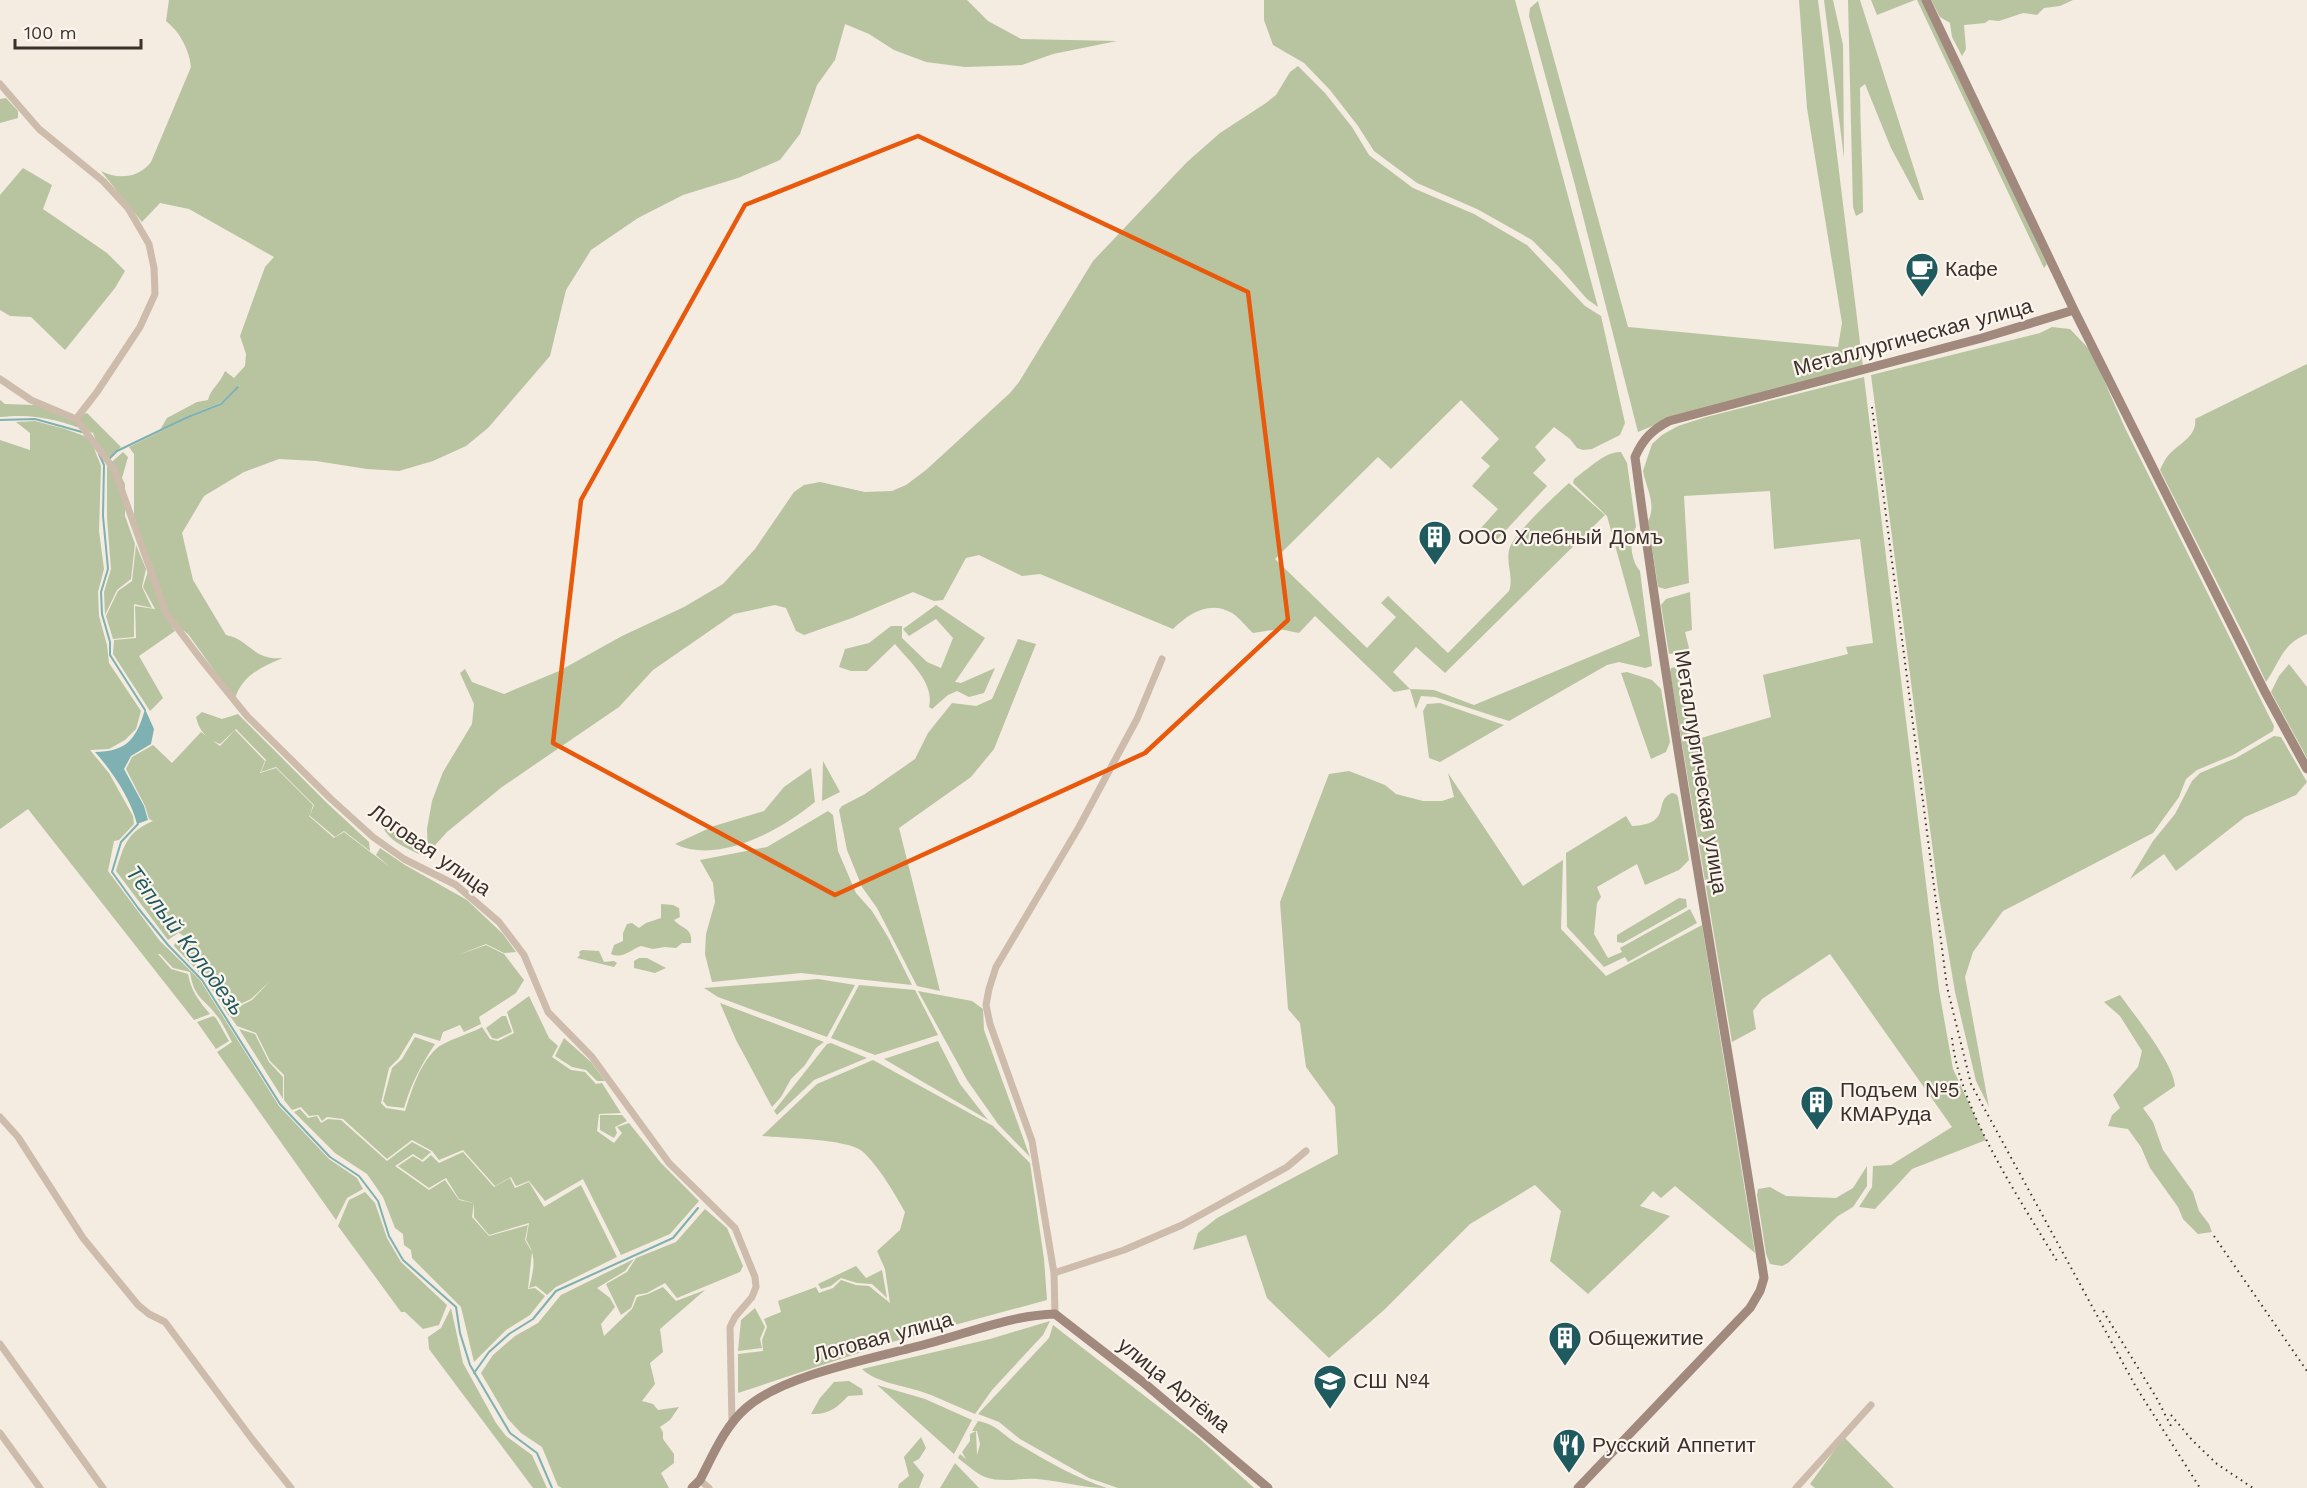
<svg xmlns="http://www.w3.org/2000/svg" width="2307" height="1488" font-family="'Work Sans',sans-serif">
  <style>
    .green { fill: #b8c4a0 }
    .water { fill: #7fb0b2 }
    .lines { fill: none; stroke-linecap: round; stroke-linejoin: round }
    .stream { stroke: #7fb0b2; stroke-width: 2 }
    .street { stroke: #cdbbac; stroke-width: 7 }
    .secondary { stroke: #a18a7d; stroke-width: 9 }
    .rail { stroke: #3b302b; stroke-width: 2; stroke-dasharray: 1.5 4.5; stroke-linecap: butt }
    .marked { fill: none; stroke: #e8590c; stroke-width: 4.5; stroke-linejoin: round }
    .labels { text-anchor: middle; stroke-width: 4.5; stroke-linejoin: round; paint-order: stroke }
    .poi-label { font-size: 21px; fill: #3b302b; stroke: #fbf5ee; text-anchor: start }
    .street-label { font-size: 21px; fill: #3b302b; stroke: #fbf5ee }
    .water-label { font-size: 22px; font-style: italic; fill: #1f5a5e; stroke: #fbf5ee }
  </style>
  <rect width="100%" height="100%" fill="#f4ebe1"/>
  <path class="green" d="M169 0H967L988 21 1021 39 1117 41 1053 54 1022 65 965 67 926 62 894 50 869 34 845 24 835 60 817 85 800 134 780 160 738 178 683 195 638 218 591 250 566 290 550 356 488 428 466 446 433 461 399 471 367 469 316 461 279 459 244 472 204 496 182 533 193 580 226 635C249 639 253 661 283 658 263 666 241 676 235 699L188 634 179 627 168 611 134 518V454L129 447 188 418 221 405 239 387 240 385 220 403 188 416 160 430 167 418 197 402 208 400C211 388 220 384 225 371L234 378 245 366 246 354 240 336 265 267 274 257 189 209 160 203 142 222 101 171C118 180 139 178 151 162L191 67C189 49 180 32 166 21Z
    M1264 0H1515L1598 307 1587 299 1558 266 1532 240 1477 209 1417 183 1374 151 1358 126 1330 90 1304 63 1273 45 1264 20Z
    M1799 0H1818L1863 367 1681 414 1638 432 1575 185 1529 16 1530 8 1538 1 1628 327 1838 347 1842 323 1807 108Z
    M1824 0H1833L1843 45 1844 158Z
    M1848 0H1860L1924 200H1919L1891 148 1865 84 1860 88C1860 129 1863 170 1863 212L1856 216 1853 207Z
    M1871 0H1915L1877 15Z
    M1917 0H1923L2047 264 2044 268Z
    M1931 0H2073L2060 6 2044 8 2037 15 2023 13 1999 21 1989 20 1985 23 1964 25 1966 49 1962 56 1952 37 1950 23 1940 17Z
    M1298 66 1325 93 1352 127 1369 155 1413 188 1474 214 1527 245 1585 306 1601 316 1625 423 1620 435 1592 449 1583 450 1577 448 1570 439 1554 427 1535 447 1546 460 1533 473 1547 486 1495 542 1481 528 1498 509 1472 486 1490 466 1481 458 1499 439 1461 400 1391 469 1378 457 1275 559 1367 648 1396 617 1381 603 1388 596 1448 653 1509 591C1514 577 1506 564 1509 550 1512 535 1556 495 1569 483L1605 515 1445 673 1416 647 1393 672 1410 689 1434 690 1474 705 1640 636 1607 516 1573 483 1574 479C1587 470 1605 451 1621 452L1627 463 1636 527C1628 539 1631 561 1640 571L1652 666 1645 668 1619 662 1607 665 1509 721 1435 697 1421 696 1416 709 1410 689 1394 692 1315 616 1299 633 1279 629 1253 633C1246 627 1240 618 1232 613 1210 600 1189 613 1173 629L1040 574 1022 576 979 555 966 558 943 600 934 601 913 592 852 618 804 635 796 631 786 608 775 605 734 614 653 670 619 707 502 787 447 832 428 853 427 829 432 801 443 772 472 724 474 704 460 673 465 669 472 682 504 694 559 671 622 636 684 607 723 584 755 549 794 492 804 485 820 482 865 492 892 491 906 485 926 470 1010 393 1019 382 1093 261 1187 162 1220 133 1266 103 1276 95 1290 72Z
    M6 98 18 111V118L0 123V99Z
    M23 168 52 185 43 209 107 253 125 271 115 288 65 350 31 317 10 316 0 310V195Z
    M2052 327 2070 329 2091 351 2125 428 2274 726 2273 731 2233 755 2197 770 2186 779 2179 797 2153 833 2003 911 1973 952 1965 977 1989 1107 1976 1081 1955 992 1938 890 1871 375 2040 333Z
    M2307 364V634C2282 644 2280 662 2266 682L2247 641 2160 470C2162 466 2164 461 2167 457 2176 445 2198 437 2195 419Z
    M1864 377 1939 990 1953 1069 1986 1140 1912 1169 1875 1209 1859 1207 1872 1187 1873 1166 1891 1165 1952 1127 1830 954 1762 999 1753 1011 1756 1029 1732 1042 1670 672 1671 668 1676 667 1698 739 1771 717 1763 675 1848 654 1846 647 1873 643 1860 539 1774 549 1770 491 1684 496 1689 583 1665 589 1658 587 1648 521C1657 504 1646 488 1643 471L1652 444 1662 435 1678 426 1706 417Z
    M0 400 5 404 35 405 67 418 87 413 121 447 104 462 93 433C60 420 35 413 0 417Z
    M35 421 65 429 90 438 101 466 99 531 104 569 98 592 99 616 107 645 109 663 141 711 136 729 125 740 109 749 90 750 109 773 133 816 134 824 119 840 114 841 108 871 160 941 200 980 279 1106 329 1159 357 1178 363 1189 347 1198 336 1220 217 1052 232 1042C228 1034 223 1024 218 1017 204 998 194 999 190 972L173 968 160 954H158L171 969 188 974C191 991 199 1001 210 1014L194 1020 28 809 0 829V440L30 450V433L16 422Z
    M123 452 128 457 122 478 125 484V516L135 544 131 579 117 590 105 615 104 592 111 569 107 518V466Z
    M136 545 146 569 142 587 152 608 134 604V637L113 639 106 616 118 591 132 581Z
    M148 571 164 614 175 631 139 656 163 698 150 711 113 654 114 640 136 638 135 606 155 609 143 587Z
    M1690 592 1692 630 1685 632 1690 652 1669 654 1661 605 1666 599Z
    M936 605 985 638 955 682 961 683 995 668 984 693 969 697 957 691 948 695 932 709 929 707C935 683 909 661 895 644L867 671H851L839 667 845 649 869 643 891 626H902V638L927 662 941 668 953 638 936 619 909 636 903 629Z
    M1018 639 1036 644 994 749 971 777 899 828 940 991 917 986 877 908 862 887 847 850 839 810 842 806 865 794 915 759 928 733 952 703 976 706 992 699Z
    M2289 664 2307 687V758L2271 692 2279 676Z
    M1627 672 1652 680 1661 689 1670 742 1666 752 1651 759 1621 673Z
    M1440 703 1504 725 1440 762 1429 758 1423 711 1427 704Z
    M202 712 222 719 238 714 327 803 369 842 370 851 344 831 335 837 309 815V816L334 838 344 832 390 867 376 855 380 848 405 865 467 900 503 934 516 952 504 953 486 944 458 955 486 945 504 954 524 980 516 993 479 1017 481 1024 464 1032 460 1025 443 1032 440 1041 414 1033 399 1058 389 1068 381 1103 386 1108 405 1111C412 1090 419 1065 436 1049 442 1042 472 1033 482 1027L490 1039 498 1041 514 1033 507 1012 529 996 549 1038 558 1046 552 1057 571 1070 585 1072 596 1084 602 1083 621 1113 599 1114 597 1131 614 1143 622 1133 617 1127 629 1123 661 1163 699 1201 670 1234 621 1255 583 1179 545 1201 529 1181 516 1186 511 1177 495 1186 463 1150 439 1160 432 1151 412 1140 387 1159 343 1119 327 1117 322 1121 318 1115 309 1116 301 1107 292 1110 284 1100V1075L270 1061 256 1033 237 1026 230 1016 238 1007 252 1000 269 982 251 999 236 1006 229 1016 205 979 174 946 176 940 185 937 198 946H199L179 933 175 924 178 933 168 940 116 871C124 845 127 832 153 821L149 819 145 806 126 769 132 757 153 745 172 763 201 732 220 746 235 730 265 761 260 773 276 768 313 805 310 815 314 805 276 767 261 772 266 760 236 729 220 744C207 739 199 731 196 717Z
    M2274 736 2281 737 2307 782 2296 795 2245 817 2176 871 2164 854 2130 879 2153 841 2175 814 2192 781 2200 773 2236 758Z
    M823 761 840 792 822 801Z
    M811 768 815 802C781 830 719 865 675 844L714 826 764 811 784 787Z
    M1349 771 1385 785 1396 794 1423 801H1442L1454 797 1448 773 1523 886 1563 860 1561 929 1606 976 1702 925 1755 1253 1675 1186 1661 1198 1653 1191 1640 1206 1670 1216 1588 1294 1550 1261 1561 1211 1535 1185 1470 1224 1384 1310 1329 1358 1267 1298 1246 1235 1193 1250 1198 1233 1217 1218 1338 1154 1335 1107 1306 1067 1300 1023 1288 1009 1280 902 1329 774Z
    M1672 793 1676 794 1678 797 1689 860 1679 870 1645 885 1637 864 1597 887 1601 897 1597 903 1594 934 1608 958 1622 952 1620 948 1690 909 1697 923 1628 962 1625 957 1604 967 1567 927 1566 853 1626 816 1632 826C1674 824 1652 801 1672 793Z
    M828 811 833 815 838 851 856 893 872 911 888 937 912 985 801 973 712 982 705 954 706 934 715 902 713 883 700 860 767 847Z
    M383 827 402 836 420 839 425 857C410 849 390 843 383 827Z
    M1679 898 1686 899 1687 907 1623 943 1617 942V935Z
    M661 904 673 905 679 908 680 917 674 920C682 929 693 928 691 943H682L676 948 665 947 653 949 641 946C630 950 623 959 611 954L614 945 623 941V933L627 924 632 923 639 928 646 923 661 918Z
    M582 950 599 951 604 962 614 961 617 963 614 967 577 958 580 955 579 952Z
    M639 958H647L666 968 655 973 634 968V961Z
    M818 979 855 985 827 1037 718 997 704 988Z
    M859 985 915 990 938 1035 875 1055 831 1038Z
    M918 991 972 1001 983 1009 984 1030 1030 1157 998 1124 967 1080Z
    M2120 995C2135 1016 2173 1062 2175 1086L2143 1108 2153 1122 2163 1150 2193 1192 2199 1211 2209 1224 2212 1232 2198 1234 2183 1219 2178 1207 2150 1168 2141 1147 2128 1129 2108 1126 2112 1115 2120 1108 2113 1095 2138 1067 2142 1051 2120 1016 2104 1002Z
    M720 1003 824 1042 816 1048 805 1065 791 1079 781 1097 772 1107 736 1040Z
    M213 1016 216 1018 229 1041 216 1049 197 1022Z
    M502 1016H506L512 1032 497 1039 492 1038 486 1028Z
    M239 1029 255 1034 269 1062 283 1077V1099Z
    M415 1037 435 1044C421 1065 411 1084 404 1108L387 1106 383 1101 392 1068 402 1059Z
    M564 1038 591 1062 605 1081H597L586 1070 572 1067 555 1056Z
    M938 1041 960 1084 988 1120 884 1059Z
    M831 1043 867 1058 814 1080 777 1115 774 1111 827 1044Z
    M873 1060 993 1126 1030 1163 1044 1259 1047 1300 892 1342 738 1393V1354L763 1351 762 1340 767 1327 764 1319 781 1312 778 1301 816 1287 819 1293 833 1288 841 1280 856 1285 869 1286 890 1303 885 1269 877 1251 900 1230 905 1212C895 1194 878 1165 862 1151 848 1139 783 1138 762 1136L817 1084Z
    M300 1109 308 1118 317 1116 321 1123 328 1119 341 1120 387 1161 412 1142 431 1152 422 1160 413 1154 395 1166 429 1190 445 1180 459 1200 473 1203 459 1199 446 1178 429 1188 398 1166 413 1156 423 1162 431 1155 439 1163 463 1152 494 1187 510 1178 515 1188 529 1182 544 1207 581 1185 617 1257 556 1287 547 1295 536 1286 529 1288C534 1269 537 1256 526 1240L529 1223 489 1235 474 1217V1203L472 1217 489 1236 528 1225 525 1240 532 1252 528 1289 535 1288 545 1296 530 1315 506 1330 474 1362 461 1307 412 1258 411 1250 404 1245 403 1234 395 1228 383 1197 367 1174 335 1153 294 1112Z
    M600 1115H622L627 1121 615 1127 617 1133 614 1138 600 1130Z
    M1867 1166V1186L1853 1207 1838 1216 1788 1263 1782 1266 1770 1264 1766 1254 1757 1195 1758 1189 1770 1187 1786 1196 1836 1198 1853 1188Z
    M365 1192 375 1203 387 1238 401 1262 447 1305 439 1325 423 1329 405 1312H401L338 1226 349 1200Z
    M705 1209 727 1228 743 1266 740 1272 677 1298 665 1283 647 1293 636 1295 631 1308 621 1315 606 1284 627 1272 636 1258 676 1242Z
    M634 1259 625 1271 597 1288 610 1298 615 1307 601 1324 604 1336 632 1309 637 1297 648 1294 663 1287 676 1301 705 1290 660 1329 663 1352 650 1363 655 1384 642 1401 653 1404 658 1410 679 1407 670 1420 660 1427 663 1432V1439L674 1454V1463L661 1473 669 1488H562L558 1486 542 1447 521 1433 508 1419 481 1373 493 1355 515 1336 538 1323 561 1295Z
    M856 1266 866 1278 882 1270 887 1298 872 1284 857 1283 841 1278 831 1286 821 1289 818 1284Z
    M451 1308 463 1363 496 1423 506 1436 532 1455 547 1488H533L429 1349 428 1337 441 1328Z
    M755 1308 765 1327 760 1339 762 1348 738 1351 741 1320Z
    M1050 1321 1043 1335 992 1390 975 1414C960 1408 946 1401 931 1395 910 1386 877 1384 862 1369L990 1339Z
    M1053 1325 1199 1438 1254 1488H1118L1089 1478 1020 1439 999 1422 978 1414 1049 1338Z
    M849 1381 862 1389 863 1395 848 1396C837 1408 828 1415 811 1414L820 1398 834 1382Z
    M877 1385 925 1399 972 1420 954 1454Z
    M978 1421C998 1425 1001 1434 1018 1444 1047 1461 1076 1478 1107 1488 1083 1488 1061 1481 1037 1479 1019 1478 1002 1483 985 1477 975 1473 966 1464 958 1458L960 1454 966 1459 962 1452 970 1441V1434L976 1431 977 1455 980 1444 977 1431H972Z
    M921 1437 926 1448 919 1459 913 1462 924 1475 919 1488H898L899 1484 909 1476 904 1457Z
    M1844 1437 1894 1488H1815L1810 1484Z
    M955 1463 979 1488H940Z"/>
  <path class="water" d="M145 709 154 729 151 744 131 756 124 769 144 806 148 820 137 824C131 799 112 771 95 752 127 752 137 738 145 709Z"/>
  <g class="lines">
    <path class="stream" d="M0 420 35 419 82 432
      M99 454 104 465 103 516 108 569 101 592 102 614 110 642V655L145 710
      M108 460 117 451 188 417 221 404 238 387
      M138 824 121 842 112 872 138 908 168 945 202 980 280 1104 330 1157 359 1176 378 1201 389 1236 403 1260 456 1307 460 1333 470 1365 510 1433 537 1453 552 1488
      M474 1373 489 1352 509 1334 533 1319 556 1291 673 1238 698 1208"/>
    <path class="street" d="M0 84 39 129 103 181 128 208 149 244 154 268 155 294 140 327 97 392 76 419 31 400 0 379
      M76 419 114 469 166 613 200 658 247 716 331 799 373 837 404 859 456 885 499 922 524 955 548 1012 592 1057 669 1163 735 1228 755 1277 756 1287 752 1297 735 1317 730 1327 732 1421
      M0 1117 18 1137 83 1238 138 1305 149 1314 165 1322 252 1439 291 1488
      M1054 1273 1124 1250 1182 1225 1287 1167 1306 1151
      M1055 1314 1054 1273 1032 1141 990 1024 986 1005 989 989 996 967 1079 827 1137 719 1162 659
      M0 1344 103 1488
      M0 1433 40 1488
      M700 1480 709 1488
      M1796 1488 1871 1405"/>
    <path class="secondary" d="M1926 0 2074 310 2265 692 2307 769
      M692 1488 700 1480C713 1455 725 1426 746 1408 784 1374 880 1357 930 1343 971 1332 1013 1315 1055 1314L1144 1383 1268 1488
      M1578 1488 1750 1308 1760 1291 1764 1278C1722 1004 1671 732 1635 457 1643 439 1652 430 1669 421L1982 338 2074 310"/>
    <path class="rail" d="M1872 407 1947 987 1971 1084 2136 1387 2200 1488
      M1952 1038C1959 1109 2020 1200 2057 1261
      M2214 1236 2307 1371
      M2103 1311 2156 1397 2173 1430
      M2171 1415 2192 1440 2217 1464 2253 1488"/>
  </g>
  <path class="marked" d="M918 136 1248 292 1288 620 1145 753 835 895 553 743 581 500 745 205Z"/>
  <defs>
    <g id="cafe-pin" transform="scale(1.725)"><path d="M0 17L-7.5 6A9.5 9.5 0 1 1 7.5 6Z" fill="#1f5a5e" stroke="#fbf5ee"/><path d="M-5.5-4.5H6V0H3Q3 3.5 0 3.5H-2.5Q-5.5 3.5-5.5 0ZM3-3.2v2h1.7v-2ZM-6 4.5H4V6H-6Z" fill="#fff"/></g>
    <g id="building-pin" transform="scale(1.725)"><path d="M0 17L-7.5 6A9.5 9.5 0 1 1 7.5 6Z" fill="#1f5a5e" stroke="#fbf5ee"/><path d="M-4-6H4V6H1V3H-1V6H-4ZM-2.5-4.3h1.7v1.8h-1.7ZM.8-4.3h1.7v1.8H.8ZM-2.5-1h1.7V.8h-1.7ZM.8-1h1.7V.8H.8Z" fill="#fff"/></g>
    <g id="school-pin" transform="scale(1.725)"><path d="M0 17L-7.5 6A9.5 9.5 0 1 1 7.5 6Z" fill="#1f5a5e" stroke="#fbf5ee"/><path d="M0-5L7-2L0 1L-7-2ZM-4 1L0 2.5L4 1V4Q0 6-4 4Z" fill="#fff"/></g>
    <g id="restaurant-pin" transform="scale(1.725)"><path d="M0 17L-7.5 6A9.5 9.5 0 1 1 7.5 6Z" fill="#1f5a5e" stroke="#fbf5ee"/><path d="M-5-6h1v4h1v-4h1v4h1v-4h1v5L-1.5 .5V6h-2V.5L-5-1ZM5-6V6H3V1.5H1.5Q1.5-4 5-6Z" fill="#fff"/></g>
  </defs>
  <g fill-rule="evenodd">
    <use href="#cafe-pin" x="1922" y="269"/>
    <use href="#building-pin" x="1435" y="537"/>
    <use href="#building-pin" x="1817" y="1102"/>
    <use href="#building-pin" x="1565" y="1338"/>
    <use href="#school-pin" x="1330" y="1381"/>
    <use href="#restaurant-pin" x="1569" y="1445"/>
  </g>
  <g class="labels">
    <g class="poi-label">
      <text x="1945" y="276">Кафе</text>
      <text x="1458" y="544">ООО Хлебный Домъ</text>
      <text x="1840" y="1097">Подъем №5<tspan x="1840" dy="24">КМАРуда</tspan></text>
      <text x="1588" y="1345">Общежитие</text>
      <text x="1353" y="1388">СШ №4</text>
      <text x="1592" y="1452">Русский Аппетит</text>
    </g>
    <g class="street-label">
      <text transform="translate(1913 337) rotate(-15)" y="7">Металлургическая улица</text>
      <text transform="translate(1701 772) rotate(81)" y="7">Металлургическая улица</text>
      <text transform="translate(430 850) rotate(35)" y="7">Логовая улица</text>
      <text transform="translate(883 1337) rotate(-15)" y="7">Логовая улица</text>
      <text transform="translate(1174 1385) rotate(39)" y="7">улица Артёма</text>
    </g>
    <g class="water-label">
      <text transform="translate(186 940) rotate(53)" y="8">Тёплый Колодезь</text>
    </g>
  </g>
  <path d="M15 39v9h126v-9" fill="none" stroke="#3b302b" stroke-width="3"/>
  <text x="24" y="39" font-size="18" fill="#3b302b" stroke="#fbf5ee" stroke-width="4.5" paint-order="stroke">100 m</text>
</svg>
